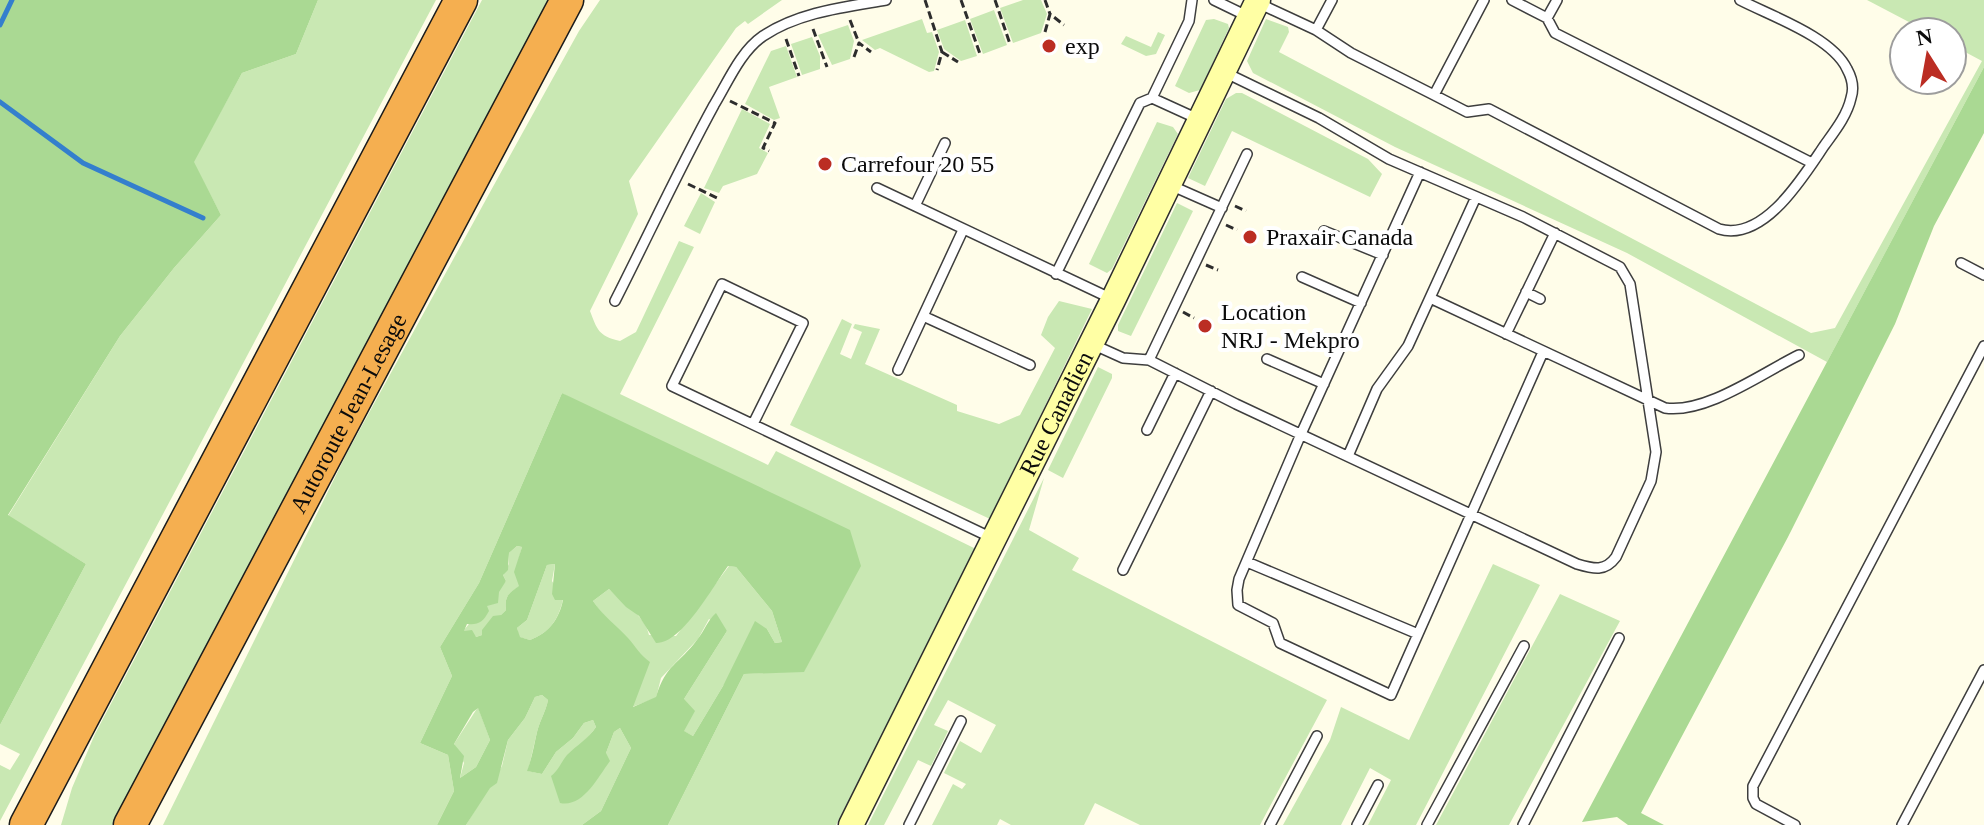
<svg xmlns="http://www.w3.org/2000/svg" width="1984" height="825" font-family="'Times New Roman',serif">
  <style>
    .green { fill: #c9e8b3 }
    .forest { fill: #aad993; fill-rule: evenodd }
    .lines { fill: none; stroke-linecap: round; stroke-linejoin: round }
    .stream { stroke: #347fcd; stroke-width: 5 }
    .lane-casing { stroke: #3e3e3e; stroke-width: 12 }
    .secondary-casing { stroke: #2d2d2d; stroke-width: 27 }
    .highway-casing { stroke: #1c1c1c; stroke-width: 35 }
    .path { stroke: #2d2d2d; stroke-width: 3; stroke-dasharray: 8 4; stroke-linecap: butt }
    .lane { stroke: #fff; stroke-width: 9 }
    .secondary { stroke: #ffffa4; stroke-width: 24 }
    .highway { stroke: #f5af50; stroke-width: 32 }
    .poi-dot { fill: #bb2d23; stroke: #fff; stroke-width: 3 }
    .labels { text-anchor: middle; stroke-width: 8; stroke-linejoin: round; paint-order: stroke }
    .poi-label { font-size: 24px; fill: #0b0b0b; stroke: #fff; text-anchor: start }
    .street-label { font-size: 24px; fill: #0b0b0b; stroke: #fff }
  </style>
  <rect width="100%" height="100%" fill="#fffde9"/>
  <path class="green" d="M318 0H436L0 821V765L10 770 20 754 0 744V725L86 564 8 516 120 336 174 268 221 215 193 162 242 73 296 54Z
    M482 0H548L112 825H61L72 788 95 734Z
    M600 0H782L748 24 745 21 736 28 629 181 638 214 590 311C597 329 598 336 620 341L636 332 679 241 694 247 620 394 768 465 776 451 976 549 836 825H668L744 674 804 671 860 566 562 393 479 583 440 647 452 676 420 743 448 755 454 791 437 825H163L347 453 523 132 579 31Z
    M1023 0H1041L1047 14 1041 33 1013 43 1000 8Z
    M1867 0H1984V67L1827 362 1627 253 1395 147 1253 73 1247 61 1266 19 1288 27 1289 32 1279 52 1811 333 1835 328 1982 61 1952 45V32H1928Z
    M994 10 1007 45 983 54 970 19Z
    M922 19 927 33 932 32 939 52 934 71 929 72 880 48 875 50 862 40Z
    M1214 19 1228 24 1229 28 1200 90 1189 93 1175 86 1206 20Z
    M965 20 977 56 961 61 944 49 937 30Z
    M848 25 854 41 850 59 832 65 818 35Z
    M1158 32 1165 35 1156 54 1146 56 1121 44 1126 36 1151 47Z
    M812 37 820 56V69L802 75 791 44Z
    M786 46 797 77 769 87 780 118 774 120 745 104 771 51Z
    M1236 93H1242L1368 159 1382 174 1370 197 1232 131 1205 186 1188 178 1226 99Z
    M742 109 770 124 759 148 768 153 757 174 723 186 719 193 704 188Z
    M1157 122 1173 127 1178 134 1112 269 1107 273 1089 264Z
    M701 193 715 202 700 234 684 226Z
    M1177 203 1193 211 1131 336 1118 331V325Z
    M1059 301 1092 309 990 519 790 425 842 319 852 324 840 354 851 359 862 332 853 328 855 324 880 329 865 364 957 405V411L999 424 1020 415 1055 348 1041 335 1048 317Z
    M1098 367 1112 374V378L1063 478 1048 470Z
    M1044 478 1029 530 1079 558 1072 570 1327 700 1260 825H1140L1095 803 1084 825H1011L1000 819 997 825H932L953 784 962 789 966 784 944 773 960 741 981 753 996 725 948 700 934 725 948 731 931 766 918 760 884 825H868Z
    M517 546 522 547 516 569 520 586C509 593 504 596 506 610L482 635 476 637 463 631 506 581 503 575 509 564V553Z
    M555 564 552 581 563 599C559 619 549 633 530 640L519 637 517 628 527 620 547 565Z
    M1493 564 1540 585 1416 825H1368L1391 780 1370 768 1341 825H1283L1330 740 1341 707 1409 740Z
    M729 566 736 567 772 611 782 642 775 643 767 629 723 686 693 736 683 731 684 699 727 631 709 619 698 639 661 678 656 698 632 707 639 654C625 634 606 621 593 601L609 589C622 603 645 615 649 635L676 636Z
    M1560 594 1620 621 1509 825H1436Z
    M542 695 548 700C546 711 540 720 537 732 534 745 531 758 528 771L542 774 556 752 573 738 584 723 593 720 596 727C584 744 567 754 557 772L606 753 614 732 620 728 631 748 601 811 582 825H466L502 766 508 740 525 718 535 697Z
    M478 707 490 740 476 767 460 778 464 763 454 744Z"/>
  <path class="forest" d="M0 0H318L296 54 242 73 194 162 221 215 174 268 120 336 8 515 86 564 0 725Z
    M1984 67V133L1934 226 1895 324 1788 537 1641 813 1664 825H1628L1617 817 1582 822Z
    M562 393 850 530 861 566 804 672 744 674 668 825H582L601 811 631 748 620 728 614 732 606 753 610 761C598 777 583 808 560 803L551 776C559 770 561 762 567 755 577 745 588 739 596 727L593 720 584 723 573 738 556 752 542 774 527 771C532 758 534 745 537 732 540 720 546 711 548 700L542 695 535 697 525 718 508 740 497 783 490 788 466 825H437L454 791 448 755 420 743 452 676 440 647 479 583ZM517 546 522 547 514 572 519 586C509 593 504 596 506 610L501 615 493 616 482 630V635L476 637 472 630 464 631 467 624C479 625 483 622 489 611L487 606 498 603 499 592 506 581 503 575 508 570 509 553ZM555 564 552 594 555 600H563C559 619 549 633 530 640L520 637 517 628 527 620 547 565ZM728 566 736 567 772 611 782 642 775 643 767 629 755 621 723 686 693 736 684 731 695 711 684 699 727 631 716 613C707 621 705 630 697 640 679 664 666 664 656 697L633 707 650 662C640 655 636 647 628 638 616 625 603 616 593 601L609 589 626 607 639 616 656 643C682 644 713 586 728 566ZM478 708 490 740 476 767 460 778 464 756 454 744 473 712Z"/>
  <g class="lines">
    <path class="stream" d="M0 25 12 0
      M0 102 83 163 203 218"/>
    <g class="lane-casing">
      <path id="lane" d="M1192 0 1189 21 1152 98 1198 119
        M1214 0 1247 16
        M1512 0 1547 18 1557 0
        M1260 4 1316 30 1332 0
        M1547 18 1555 33 1812 163
        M1316 30 1351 53 1434 95 1484 0
        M1434 95 1467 112 1489 109 1719 229C1764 242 1803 177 1824 146 1834 132 1847 116 1851 98 1854 89 1852 78 1847 69 1832 37 1771 16 1740 0
        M1420 172 1301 434 1239 579 1237 590 1238 605 1273 623 1280 643 1391 695 1543 352
        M1170 185 1222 208
        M877 188 1110 298
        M915 206 945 143
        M1324 231 1383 255
        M1961 263 1984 275
        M1056 274 1140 103 1152 98
        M1302 277 1361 303
        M1526 292 1540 299
        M1430 298 1665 408C1706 414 1762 373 1799 355
        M615 301C648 236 679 169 714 105 728 82 740 52 763 36 799 12 845 7 886 0
        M923 316 1030 365
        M1506 334 1555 233
        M1092 344 1123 358 1149 360 1236 404 1577 564C1594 569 1605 572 1616 557L1651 481 1656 452 1630 284 1620 267 1523 217 1389 159 1319 118 1224 72
        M1267 359 1324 384
        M1149 360 1247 154
        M898 370 963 230
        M753 424 803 323 722 284 672 386 992 538
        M1147 430 1175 373
        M1348 456 1377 389 1408 346 1476 197
        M1247 562 1418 634
        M1123 570 1211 391
        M909 825 961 721
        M1270 825 1317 736
        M1357 825 1378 785
        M1427 825 1524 646
        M1523 825 1619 638
        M1795 825 1756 804 1753 798V786L1984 346
        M1902 825 1984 670"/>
    </g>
    <g class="secondary-casing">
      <g id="secondary">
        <path id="s1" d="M851 825 1113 300 1258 0"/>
      </g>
    </g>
    <g class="highway-casing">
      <g id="highway">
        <path d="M26 825 461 0"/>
        <path id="s2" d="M130 825 567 0"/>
      </g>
    </g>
    <path class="path" d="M925 0 942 52 937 70
      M961 0 980 54
      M995 0 1010 44
      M1045 0 1050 14
      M850 20 859 43
      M813 29 827 67
      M1045 32 1050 14 1064 25
      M786 39 799 76
      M942 52 958 62
      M854 57 859 43 871 52
      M730 101 775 123 763 148 769 151
      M688 184 717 198
      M1235 206 1246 211
      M1226 225 1237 230
      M1206 265 1218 270
      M1183 312 1194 318"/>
    <use href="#lane" class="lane"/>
    <use href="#secondary" class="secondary"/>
    <use href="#highway" class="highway"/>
  </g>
  <g class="poi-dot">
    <circle cx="1049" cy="46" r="8"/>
    <circle cx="825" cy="164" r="8"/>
    <circle cx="1250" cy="237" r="8"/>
    <circle cx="1205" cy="326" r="8"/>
  </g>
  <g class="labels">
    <g class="poi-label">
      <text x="1065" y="54">exp</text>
      <text x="841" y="172">Carrefour 20 55</text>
      <text x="1266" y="245">Praxair Canada</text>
      <text x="1221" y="320">Location<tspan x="1221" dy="28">NRJ - Mekpro</tspan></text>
    </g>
    <g class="street-label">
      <text dy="8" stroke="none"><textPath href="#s2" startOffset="466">Autoroute Jean-Lesage</textPath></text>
      <text dy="8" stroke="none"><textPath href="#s1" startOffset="460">Rue Canadien</textPath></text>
    </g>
  </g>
  <g transform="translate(1928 56) rotate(349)"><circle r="38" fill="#ffffff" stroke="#9d9d9d" stroke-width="2"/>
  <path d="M0-6L14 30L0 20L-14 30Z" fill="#bb2d23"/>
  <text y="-12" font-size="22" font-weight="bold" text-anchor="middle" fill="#0b0b0b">N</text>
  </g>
</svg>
